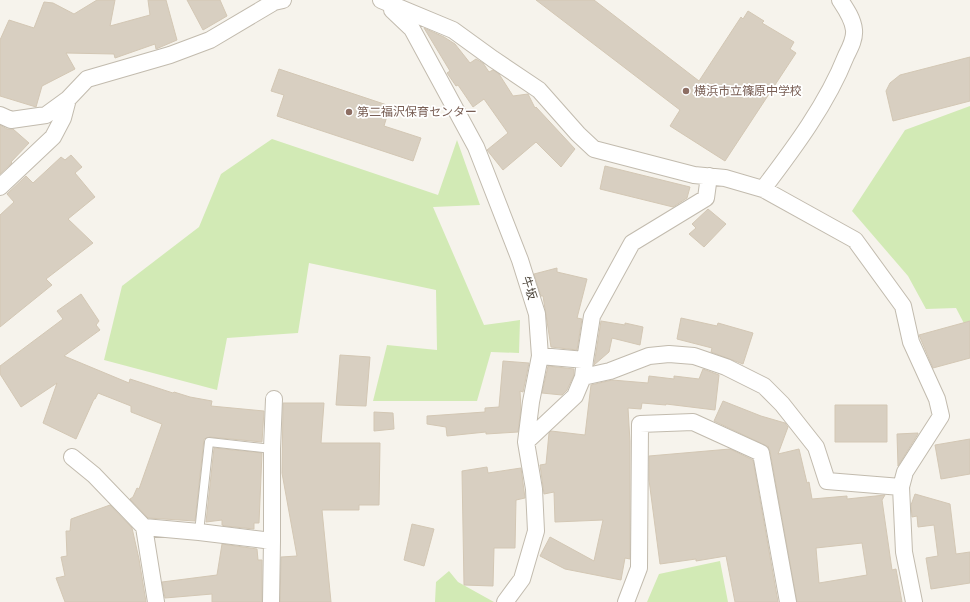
<svg xmlns="http://www.w3.org/2000/svg" width="970" height="602" font-family="'DM Sans','Noto Sans JP',sans-serif">
  <style>
    .green { fill: #d2eab5 }
    .building { fill: #d8cfc1; stroke: #d3c7b4; fill-rule: evenodd }
    .lines { fill: none; stroke-linecap: round; stroke-linejoin: round }
    .lane-casing { stroke: #c2bbae; stroke-width: 10 }
    .street-casing { stroke: #c2bbae; stroke-width: 18 }
    .lane { stroke: #fff; stroke-width: 8 }
    .street { stroke: #fff; stroke-width: 16 }
    .education-dot { fill: #8d6e63; stroke: #fff; stroke-width: 1.5 }
    .labels { text-anchor: middle; stroke-width: 3.5; stroke-linejoin: round; paint-order: stroke }
    .education-label { font-size: 12px; fill: #785e54; stroke: #fff; text-anchor: start }
    .street-label { font-size: 12px; fill: #4b4439; stroke: #fff }
  </style>
  <rect width="100%" height="100%" fill="#f6f3ec"/>
  <path class="green" d="M970 106V335L956 308 926 309 908 276 852 211 905 130Z
    M272 139 438 195 457 140 480 205 433 207 484 325 520 320 519 353 491 352 477 401H373L387 345 437 350 436 290 309 263 298 333 227 338 217 390 104 360 122 286 199 227 221 174Z
    M720 561 728 602H647L659 574Z
    M449 571 458 582 494 602H435L436 582Z"/>
  <path class="building" d="M97 0H115L110 26 150 15 148 0H166L177 40 156 49 155 44 115 58 114 54 66 53 75 69 42 86 36 107 0 96V40L9 20 34 28 44 2 53 3 74 14Z
    M187 0H220L227 16 203 30Z
    M536 0H594L699 81 741 17 743 19 748 11 764 21 762 23 794 42 790 49 796 53 725 161 670 126 680 110Z
    M424 28 444 37 455 44 470 63 476 59 483 63 489 72 493 70 499 74 513 96 528 94 535 108 536 107 575 149 561 167 536 142 503 170 487 150 508 133 484 99 473 107 458 85 456 86 447 73 450 71Z
    M970 57V101L893 121 886 91 890 83 900 75Z
    M279 69 390 106 384 126 421 138 413 161 277 116 284 95 271 91Z
    M0 125 7 129H13L29 143 11 162 12 163 0 174Z
    M71 155 82 167 75 173 95 197 68 219 93 243 46 279 52 285 0 327V215L14 202 7 194 26 176 33 183 61 157 65 160Z
    M605 166 690 187 687 198 673 207 600 189Z
    M708 209 726 224 704 247 689 234 696 228 692 224Z
    M557 268V272L587 279 577 318 582 319 577 350 551 347 543 296H541L534 274Z
    M81 294 99 321 96 325 100 330 64 356 129 383 130 379 173 393 174 392 190 397 212 401 211 406 264 411 262 442 210 437 204 439 195 521 148 518 130 499 133 497 137 488 139 489 162 424 131 412V406L98 393 95 399H94L76 439 43 423 57 383 21 407 0 374V366L63 319 57 311Z
    M681 318 717 326 718 323 753 333 743 364 711 352 712 348 677 339Z
    M601 321 625 325V323L643 327 640 345 612 338 609 352 594 365Z
    M970 321V358L933 368 919 335Z
    M340 355 370 357 366 406 336 405Z
    M503 361 529 363 523 392 520 391 521 409 518 432 486 434V432L447 436 446 427 427 424V416L485 412V408L499 407Z
    M548 366 574 369V375L567 390 562 395 542 393Z
    M703 369 719 375 715 410 666 404V405L642 403 641 409 628 408 630 442V559L625 558 621 580 565 569 540 556 550 537 594 561 603 520 555 522 554 492 544 494 540 465 546 464 549 433 551 431 585 435 591 385 612 380 648 383 649 376 674 379V376L699 379Z
    M723 401 761 416 785 423 788 427 778 454 799 449 807 483 809 482 812 499 847 496V499L885 495 882 500 892 570 896 569 902 602H797L770 451 768 447H769L714 421ZM862 543 867 575 819 583 816 548Z
    M283 403H324L321 443H380L379 505H359V510H322L331 602H280L281 557 297 556 282 473Z
    M835 405H887V442H835Z
    M374 412 393 413 394 429 374 431Z
    M918 433V434L898 466 897 434Z
    M970 439V474L941 479 935 445Z
    M214 448 262 453 259 523H254V529L225 526 222 525V520L206 522Z
    M730 449 753 460 778 602H735L726 556 696 561V559L660 564 649 480V456Z
    M487 467 488 473 521 468 525 498 516 500 515 548H494L493 586 464 585 462 471Z
    M915 494 950 504 956 554 970 552V583L931 589 926 558 938 556 934 525 918 527 917 516 912 517 911 505Z
    M110 505 132 528 139 559 146 602H65L56 578 65 576 61 557 67 556 66 531H70L71 519Z
    M412 524 434 529 424 566 404 560Z
    M222 544 257 549 258 560H262V602H212V594L165 598 162 582 217 575Z"/>
  <g class="lines">
    <g class="lane-casing">
      <path id="lane" d="M199 532 209 442 272 449"/>
    </g>
    <g class="street-casing">
      <path id="street" d="M381 0 453 30 493 59 539 90 578 134 594 149 694 175 725 178 763 189 855 240 903 306 911 342 937 399 941 416 905 472 901 487 904 552 914 602
        M392 10 412 29 476 147 520 260 537 314 540 356 531 402 526 442 534 489 536 531 522 579 505 602
        M0 115 11 120 46 115 68 99
        M0 187 53 137 63 118 68 99 87 79 170 55 210 40 274 2 283 0
        M763 189C794 148 827 104 846 56 850 48 855 39 854 30 853 19 846 9 840 0
        M540 356 585 360 583 377 610 371 649 356 669 354 694 356 726 367 764 386 782 404 816 447 827 481 901 487
        M585 360 592 316 632 243 706 198 709 176
        M526 442 575 396 583 377
        M72 457 94 475 144 527 156 602
        M144 527 199 532 272 541 271 602
        M272 541V449L274 399
        M626 602 639 568 640 424 693 422 761 453 788 602"/>
    </g>
    <use href="#lane" class="lane"/>
    <use href="#street" class="street"/>
  </g>
  <g class="education-dot">
    <circle cx="686" cy="91" r="4"/>
    <circle cx="349" cy="112" r="4"/>
  </g>
  <g class="labels">
    <g class="education-label">
      <text x="694" y="95">横浜市立篠原中学校</text>
      <text x="357" y="116">第二福沢保育センター</text>
    </g>
    <g class="street-label">
      <text transform="translate(529 288) rotate(72)" y="4">牛坂</text>
    </g>
  </g>
</svg>
